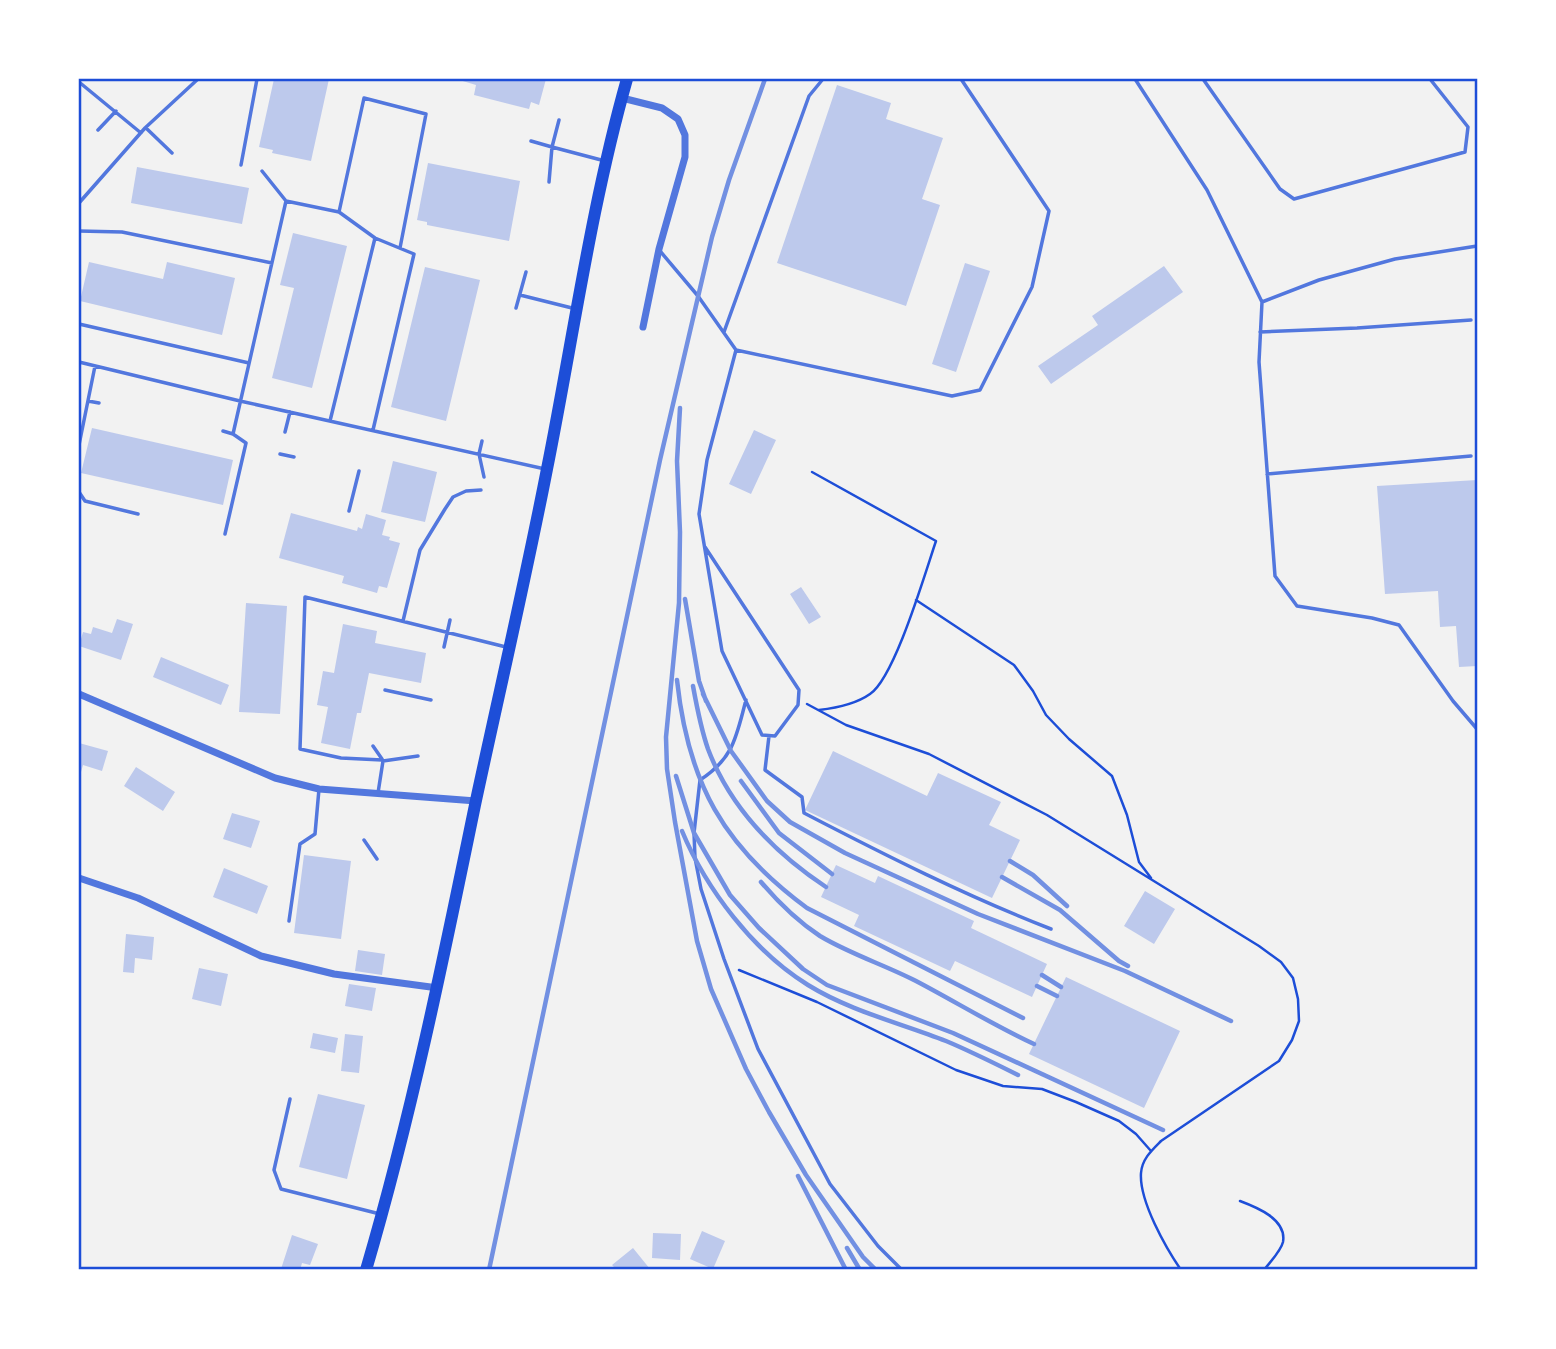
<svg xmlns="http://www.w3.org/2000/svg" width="1556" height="1349" font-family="'DM Sans',sans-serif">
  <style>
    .building { fill: #bdc9ec }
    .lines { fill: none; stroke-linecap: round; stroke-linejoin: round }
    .path { stroke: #1d4ed8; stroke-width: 2.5 }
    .service { stroke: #5277de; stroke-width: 3.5 }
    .minor { stroke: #5277de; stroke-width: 7 }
    .primary { stroke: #1d4ed8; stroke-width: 12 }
    .rail { stroke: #7290e2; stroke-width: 4.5 }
    .neatline { fill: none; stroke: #1d4ed8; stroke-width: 2.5 }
  </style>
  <rect width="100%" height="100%" fill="#f2f2f2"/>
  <path class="building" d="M274 79H329L311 161 272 153 273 150 259 147Z
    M456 79H546L539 105 531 102 529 109 474 95 476 85Z
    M837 85 891 103 886 119 943 138 922 199 940 205 906 306 777 263Z
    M428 163 520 181 509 241 427 225V222L417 220Z
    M137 167 249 188 242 224 131 203Z
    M293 233 347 246 312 388 272 378 294 288 280 285Z
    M89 262 163 279 167 262 235 278 222 335 80 301Z
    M965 263 990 271 956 372 932 364Z
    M1164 266 1183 292 1051 384 1038 366 1098 325 1092 316Z
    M425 267 480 280 446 421 391 407Z
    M92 428 233 460 223 505 81 473Z
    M754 430 776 440 751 494 729 484Z
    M393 461 437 472 425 522 381 512Z
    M1477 480V666L1459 667 1456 626 1440 627 1438 591 1385 594 1377 486Z
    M291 513 357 531 358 527 362 529 366 514 386 520 382 535 390 537 389 540 400 543 387 588 379 586 377 593 342 583 344 576 279 558Z
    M801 587 821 617 809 624 790 594Z
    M246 603 287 606 280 714 239 712Z
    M117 619 133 624 121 660 79 646 83 632 91 634 93 627 112 633Z
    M343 624 377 631 375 643 426 653 421 683 369 673 361 713H357L350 749 321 743 328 707 317 705 323 671 334 673Z
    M161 657 229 685 221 705 153 677Z
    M79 743 108 751 102 771 83 765 81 772H79Z
    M833 751 927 796 938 773 1001 802 989 825 1020 840 992 898 805 810Z
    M136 767 175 792 163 811 124 786Z
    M232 813 260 821 251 848 223 839Z
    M304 855 351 861 341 939 294 933Z
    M836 865 875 883 878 876 974 921 971 928 1047 964 1032 997 955 961 950 971 854 926 859 915 821 897Z
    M224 868 268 886 257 914 213 897Z
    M1145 891 1175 909 1154 944 1124 926Z
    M126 934 154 937 152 960 135 958 134 973 123 972Z
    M358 950 385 954 382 975 355 971Z
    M199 968 228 974 221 1006 192 999Z
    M1066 977 1180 1031 1144 1108 1029 1054Z
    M349 984 376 988 372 1011 345 1006Z
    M313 1033 338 1038 335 1053 310 1048Z
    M345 1034 363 1036 359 1073 341 1071Z
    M318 1094 365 1105 347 1179 299 1167Z
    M702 1231 725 1241 713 1269 690 1259Z
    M653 1233 681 1234 680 1260 652 1258Z
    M292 1235 318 1244 310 1265 302 1263 300 1270 281 1269Z
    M633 1248 650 1269 617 1270 612 1265Z"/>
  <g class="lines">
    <path class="path" d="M812 472 936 541C925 573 895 677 870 694 856 704 836 708 819 710
      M916 600 1014 665 1033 691 1046 715 1069 739 1112 776 1127 815 1139 862 1151 878
      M807 704 846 725 929 754 1047 815 1259 946 1281 962 1293 978 1298 999 1299 1021 1292 1040 1279 1061 1161 1141C1152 1150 1142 1159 1141 1173 1139 1201 1166 1248 1181 1270
      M739 970 817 1002 956 1070 1003 1086 1042 1089 1076 1102 1119 1121 1136 1134 1151 1151
      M1240 1201C1256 1207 1287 1219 1283 1242 1281 1251 1270 1262 1264 1270"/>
    <path class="service" d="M1135 79 1207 190 1262 302
      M1203 79 1280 189 1294 199 1465 152 1468 127 1430 79
      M79 82 141 133
      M559 120 552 147 605 161
      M146 128 172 153
      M98 130 116 111
      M531 141 552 147 549 182
      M241 165 257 79
      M262 171 286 201
      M79 203 145 128 198 79
      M339 212 375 238 414 254 373 430
      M79 231 122 232 272 263
      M1477 246 1395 259 1319 280 1262 302 1259 362 1275 576 1297 606 1372 618 1399 625 1453 701 1477 729
      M660 251 698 296 736 350 952 396 980 390 1032 287 1049 211 961 79
      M520 295 572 308
      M516 308 526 272
      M79 324 249 363
      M724 332 809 96 823 79
      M1260 332 1357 328 1471 320
      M79 362 240 401 545 469
      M88 401 99 403
      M330 421 375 238
      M223 431 233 434
      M285 432 290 412
      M482 441 479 454 484 477
      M79 445 95 366
      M280 454 294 457
      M1267 474 1471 456
      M79 492 85 501 138 514
      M349 511 359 471
      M225 534 246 443 233 434 286 201 339 212 364 98 426 114 400 248
      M705 547 799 690 798 705 775 736 762 735 722 651 699 514 707 460 736 350
      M403 621 420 550 445 509 453 497 466 491 481 490
      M444 647 450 620
      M385 690 431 700
      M746 700C736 737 734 758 700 780L694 833 695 858 701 889 724 959 758 1049 830 1184 878 1246 902 1270
      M769 736 765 770 802 797 804 813C885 855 966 896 1051 929
      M373 746 382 759
      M382 760 341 758 300 749 305 597 506 647
      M378 793 383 761 418 756
      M364 840 377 859
      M289 921 300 844 315 834 319 789
      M290 1099 274 1170 281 1189 380 1214"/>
    <path class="minor" d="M622 98 662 108 678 119 685 135V157L659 249 643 327
      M79 694 275 778 319 789 476 801
      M79 878 138 898 261 956 334 974 438 988"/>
    <path class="primary" d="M366 1270C411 1117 443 961 475 805 499 693 525 582 547 469 573 339 591 206 627 79"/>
    <path class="rail" d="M680 408 677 461 680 532 679 603 666 737 667 769 675 822 697 941 711 989 746 1069 769 1112 806 1175 863 1257 876 1270
      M685 599 699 681 706 701
      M677 680C688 783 723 846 807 908L1023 1018
      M693 686C697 708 701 729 708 749 730 807 775 853 826 887
      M703 694 731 751 767 801 790 822 845 853 978 914 1125 971 1231 1021
      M676 776 694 833 730 895 759 928 803 969 827 985 953 1033 1163 1130
      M741 781 779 833 832 874
      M682 831C706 889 754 952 808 985 850 1011 900 1023 946 1041 970 1051 994 1063 1018 1075
      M1010 861 1033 875 1067 906
      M1002 877 1060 910 1119 961 1128 966
      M761 882C778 902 797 921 820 936 850 954 885 965 916 981 956 1002 993 1025 1034 1044
      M1042 975 1061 987
      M1037 986 1057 996
      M798 1176 846 1270
      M847 1248 860 1270
      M489 1270 660 460 712 237 729 180 765 79"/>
  </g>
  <rect width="1556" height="1349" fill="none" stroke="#ffffff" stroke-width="161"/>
  <rect x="80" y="80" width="1396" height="1188" class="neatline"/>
</svg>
